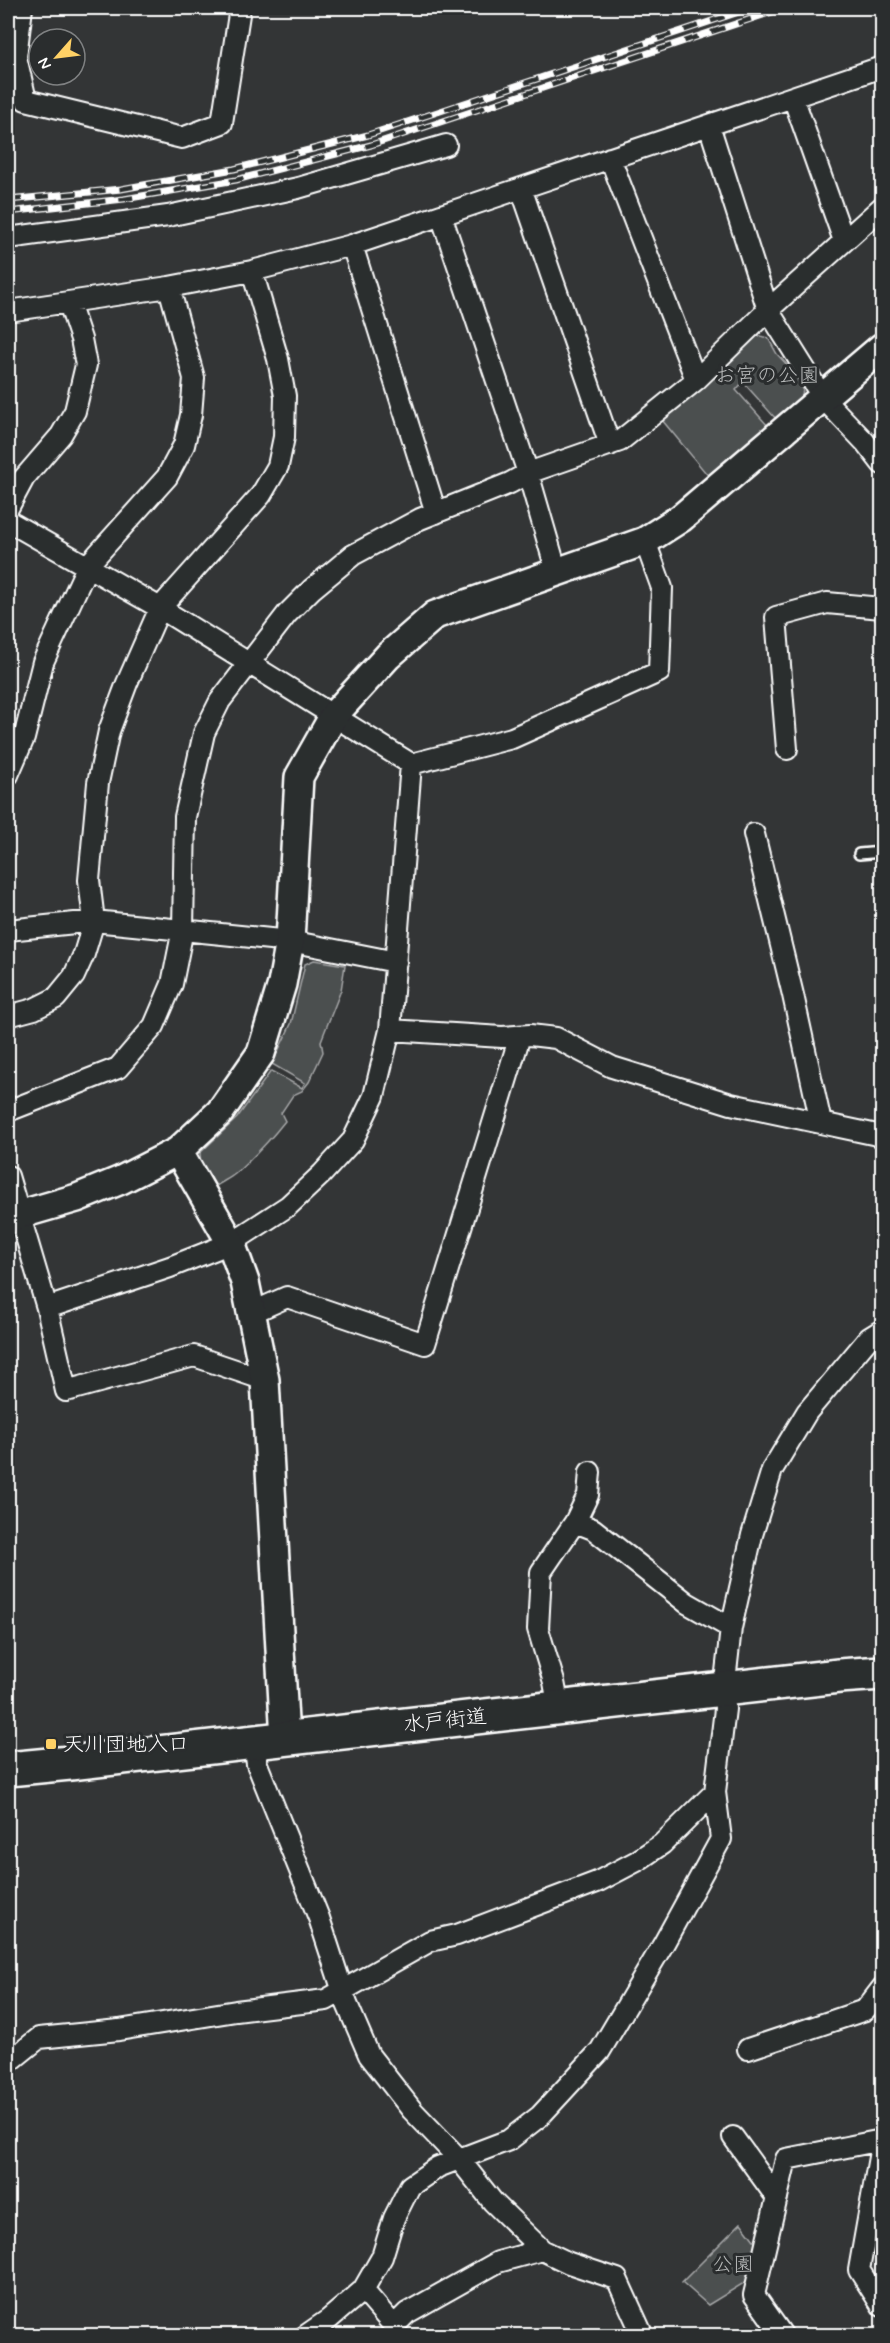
<svg xmlns="http://www.w3.org/2000/svg" width="890" height="2343" font-family="Mynerve,'Klee One',sans-serif">
  <style>
    .green { fill: #4c4f50; stroke: #a6a7a8; stroke-width: 1.5 }
    .lines { fill: none; stroke-linecap: round; stroke-linejoin: round }
    .lane-casing { stroke: #fff; stroke-width: 14 }
    .street-casing { stroke: #fff; stroke-width: 24 }
    .secondary-casing { stroke: #fff; stroke-width: 32 }
    .highway-casing { stroke: #fff; stroke-width: 38 }
    .lane { stroke: #2a2d2e; stroke-width: 9 }
    .street { stroke: #2a2d2e; stroke-width: 20 }
    .secondary { stroke: #2a2d2e; stroke-width: 27 }
    .highway { stroke: #2a2d2e; stroke-width: 33 }
    .rail-casing { stroke: #fff; stroke-width: 7 }
    .rail { stroke: #2a2d2e; stroke-width: 4.5; stroke-dasharray: 14; stroke-linecap: butt }
    .poi-dot { fill: #ffd166; stroke: #2a2d2e; stroke-width: 2 }
    .labels { text-anchor: middle; stroke-width: 6; stroke-linejoin: round; paint-order: stroke }
    .park-label { font-size: 21px; fill: #b7b9b9; stroke: #2a2d2e }
    .street-label { font-size: 21px; fill: #fff; stroke: #2a2d2e }
    .poi-label { font-size: 21px; fill: #fff; stroke: #2a2d2e; text-anchor: start }
  </style>
  <rect width="100%" height="100%" fill="#333536"/>
  <filter id="ink" filterUnits="userSpaceOnUse"><feTurbulence type="fractalNoise" baseFrequency=".0167" numOctaves="2"/><feDisplacementMap in="SourceGraphic" scale="12" xChannelSelector="R" yChannelSelector="G"/><feConvolveMatrix kernelMatrix="1 2 1 2 8 2 1 2 1" color-interpolation-filters="sRGB"/></filter>
  <g filter="url(#ink)">
    <path class="green" d="M756 335 768 338 777 354 804 383 802 395 776 419 743 382 736 390 768 426 710 478 662 420Z
      M314 960 345 965 341 990 321 1041 323 1052 309 1082 302 1091 293 1095 281 1113 285 1121C270 1140 253 1158 235 1174 229 1179 221 1182 215 1187L201 1165 200 1153 237 1118 271 1071 302 1088 305 1083 272 1064 291 1024 305 964Z
      M741 2223 760 2248 752 2278 708 2305 682 2282Z"/>
    <g class="lines">
      <g class="lane-casing">
        <path id="lane" d="M859 854 882 852"/>
      </g>
      <g class="street-casing">
        <path id="street" d="M22 8 16 57 26 100 182 138 222 123 240 8
          M793 97 844 241
          M709 125 768 310 823 398 865 442 882 464
          M610 158 696 380
          M521 188 610 445
          M441 215 528 473 557 573
          M8 238 168 216 298 188 446 145
          M352 245 436 513
          M8 311 169 287 252 271 352 245 882 67
          M8 508 24 478 61 435 75 411 86 365 81 339 69 303
          M8 521 160 608 411 764 512 738 659 672 662 588 645 541
          M787 749 776 617 827 603 882 608
          M8 775 24 738 43 662 88 565 167 477 184 445 191 415 194 378 169 287
          M754 834 793 995 821 1123
          M8 930 94 921 290 941 396 962
          M8 1016 34 1009 56 998 74 976 84 954 94 921 89 880 98 783 109 731 127 683 160 608 261 495 278 466 284 437 285 396 278 359 252 271
          M390 1030 502 1037 530 1035 556 1038 612 1067 731 1104 882 1136
          M8 1111 118 1068 154 1026 172 984 183 929 185 817 204 733 220 701 287 614 312 589 353 555 420 519 510 483 528 473 620 441 696 380 768 310 882 207
          M8 1176 47 1308 66 1391 194 1356 265 1380
          M47 1308 170 1267 231 1243 288 1206 322 1174 353 1140 374 1096 390 1030 411 764
          M251 1313 287 1297 425 1344 520 1036
          M575 1522 593 1529 687 1603 731 1628
          M559 1708 554 1682 538 1629 541 1572 575 1522 588 1495 590 1472
          M254 1743 257 1764 319 1918 347 2004 369 2055 412 2110 459 2159 493 2202 542 2250 569 2263 617 2279 643 2336
          M748 2049 865 2010 882 1988
          M8 2063 39 2038 119 2030 236 2011 326 2000 430 1941 457 1935 597 1882 637 1861 662 1844 715 1792
          M733 2137 777 2198
          M363 2290 394 2326 407 2313 498 2262 542 2250
          M305 2336 328 2320 363 2290 382 2257 394 2218 410 2186 438 2167 509 2140 540 2116 600 2051 664 1943 721 1839 715 1792 725 1709 724 1690 731 1628 752 1535 772 1470 807 1412 869 1338 882 1330
          M783 2336 754 2295 786 2159 882 2140 859 2270 882 2306"/>
      </g>
      <g class="secondary-casing">
        <path id="secondary" d="M178 1151 231 1243 245 1282 265 1380 285 1739
          M8 1218 77 1198 121 1180 178 1151 220 1112 261 1053 282 984 290 941 299 777 334 715 388 656 435 615 645 541 681 518 882 347"/>
      </g>
      <g class="highway-casing">
        <path id="highway" d="M8 1769 70 1763 839 1676 882 1673"/>
      </g>
      <use href="#lane" class="lane"/>
      <use href="#street" class="street"/>
      <use href="#secondary" class="secondary"/>
      <use href="#highway" class="highway"/>
      <g class="rail-casing">
        <path id="rail" d="M8 200 121 189 234 169 368 135 751 8
          M8 212 124 199 236 180 371 145 784 8"/>
      </g>
      <use href="#rail" class="rail"/>
    </g>
  </g>
  <rect class="poi-dot" x="45" y="1738" width="12" height="12" rx="3"/>
  <g class="labels">
    <g class="park-label">
      <text x="767" y="382">お宮の公園</text>
      <text x="733" y="2271">公園</text>
    </g>
    <g class="street-label">
      <text transform="translate(445 1720) rotate(-6)" y="7">水戸街道</text>
    </g>
    <g class="poi-label">
      <text x="63" y="1751">天川団地入口</text>
    </g>
  </g>
  <rect width="890" height="2343" fill="none" stroke="#2a2d2e" stroke-width="30"/>
  <rect x="15" y="15" width="860" height="2313" fill="none" stroke="#fff" stroke-width="2" filter="url(#ink)"/>
  <g transform="translate(57 57) rotate(242)"><circle r="28" fill="#2a2d2e" stroke="#7f8182" stroke-width="1.5"/>
  <path d="M0-4.5L10 22L0 15L-10 22Z" fill="#ffd166"/>
  <text y="-9" font-size="16" font-weight="bold" text-anchor="middle" fill="#ffffff">N</text>
  </g>
</svg>
